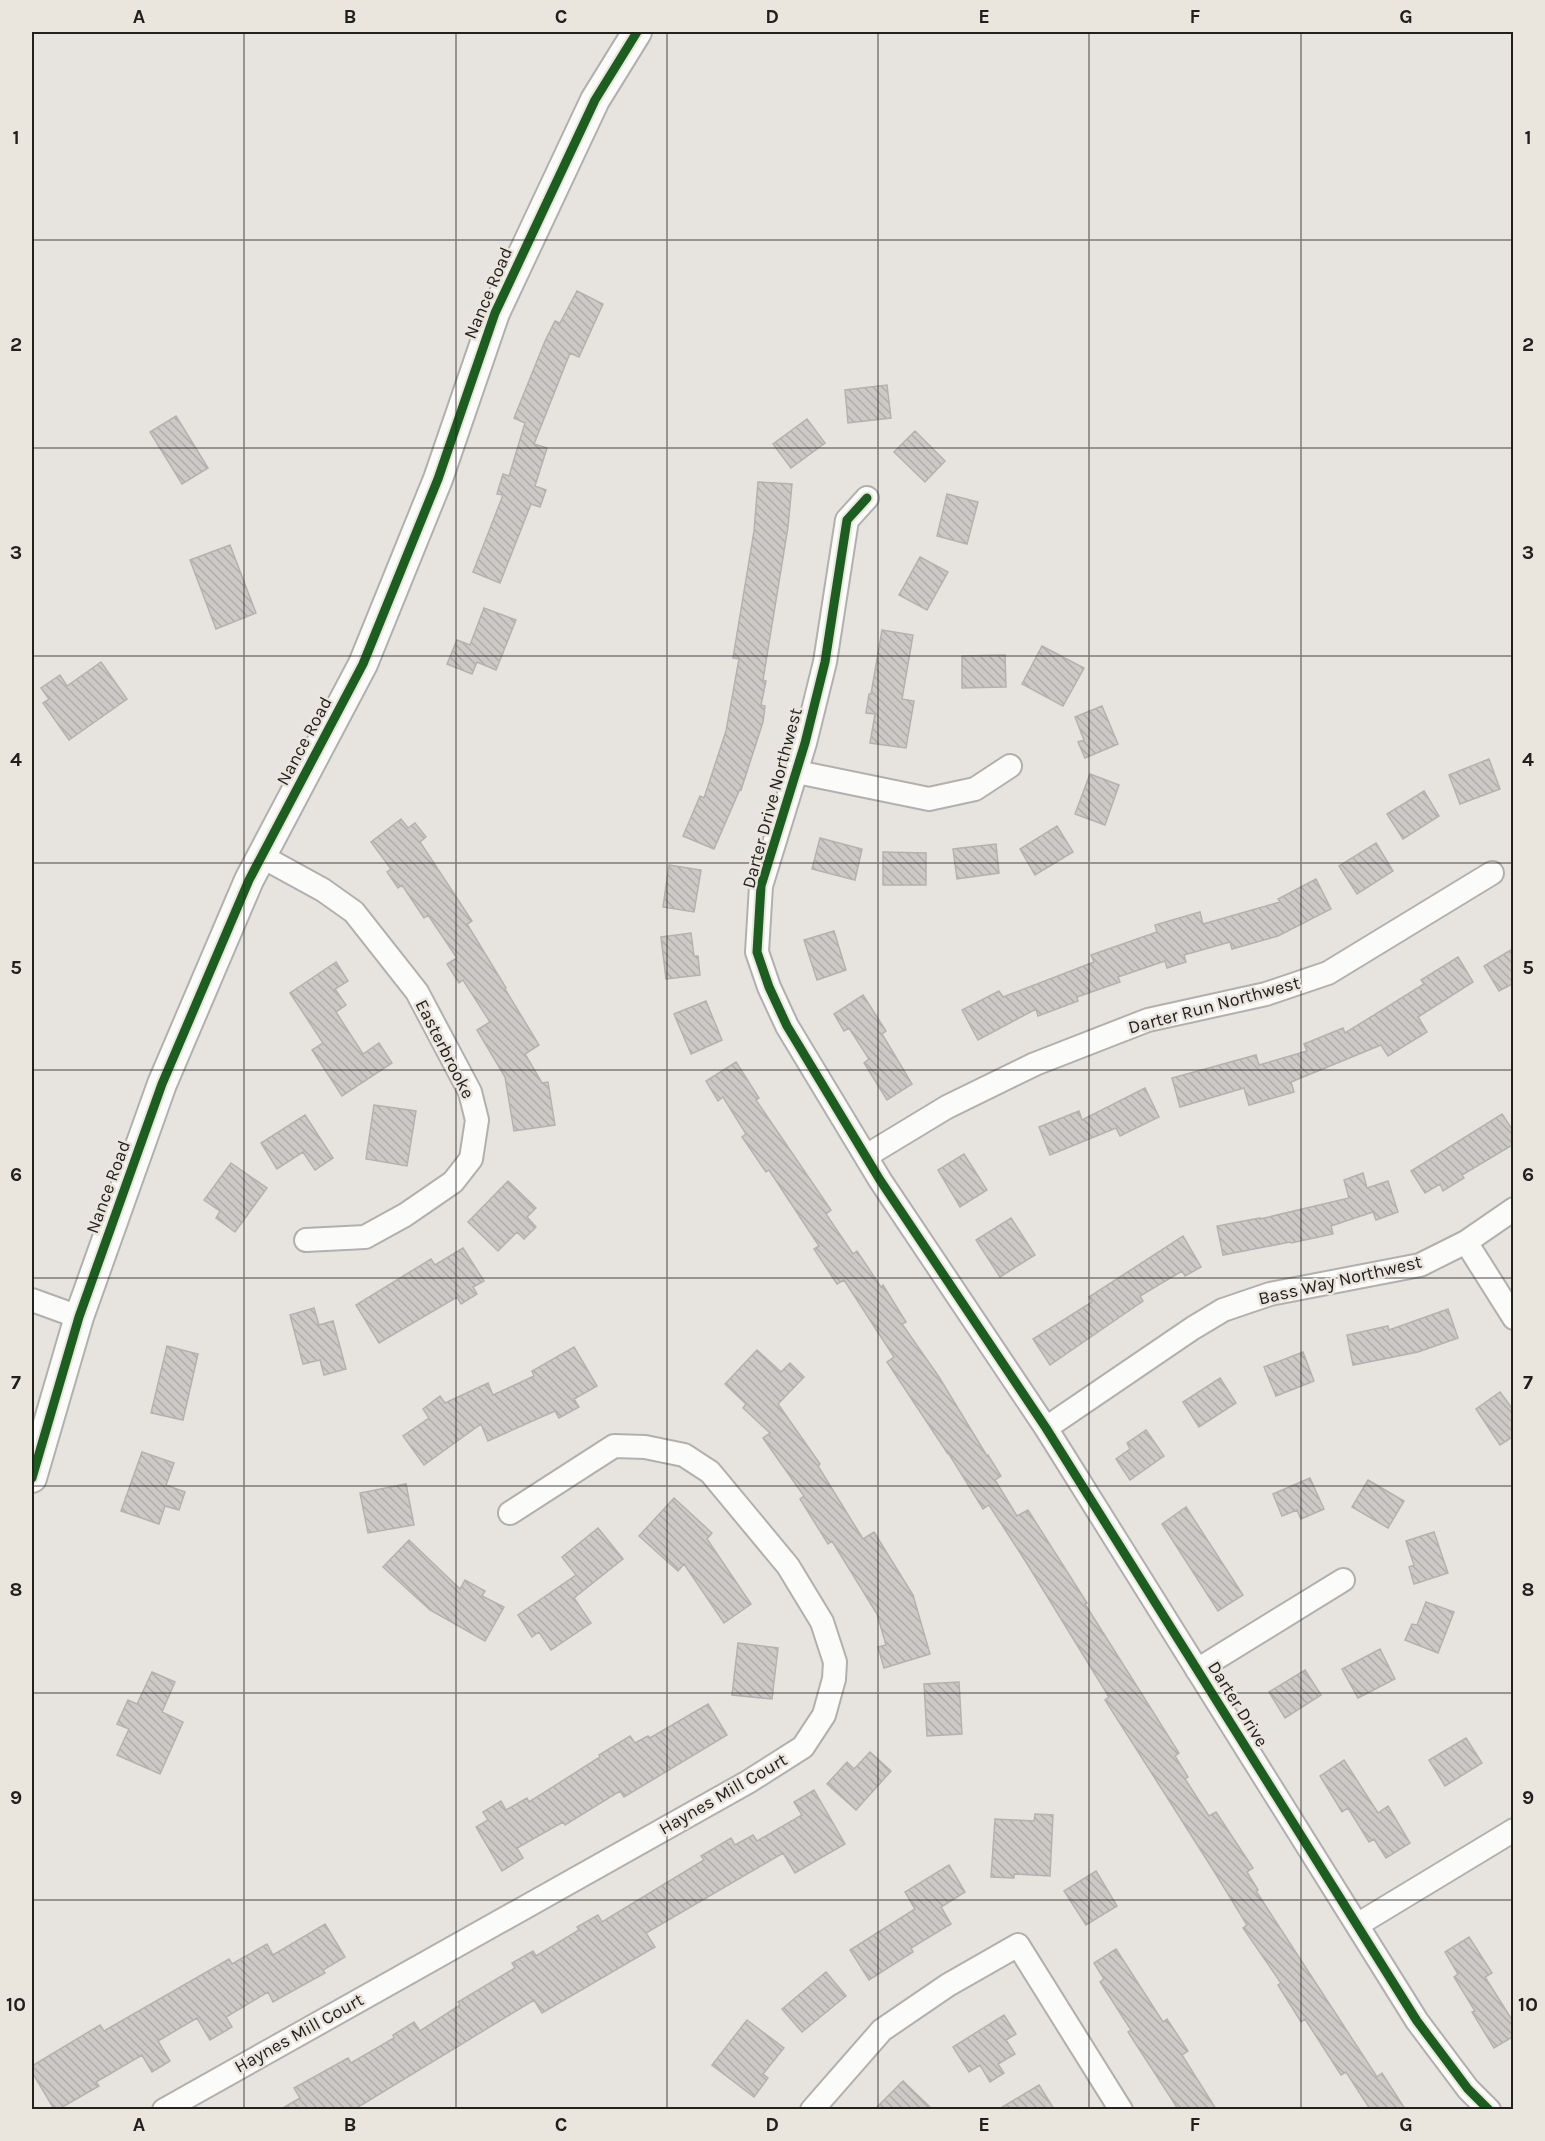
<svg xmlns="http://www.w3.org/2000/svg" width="1545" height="2141" font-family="Karla,sans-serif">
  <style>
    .building { fill: url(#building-back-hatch); stroke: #b4b2af; stroke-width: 1.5 }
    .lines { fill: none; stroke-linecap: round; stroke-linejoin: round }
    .minor-casing { stroke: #b2b0ad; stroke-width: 26 }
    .tertiary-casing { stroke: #b2b0ad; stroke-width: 32 }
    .minor { stroke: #fbfbfa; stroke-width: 22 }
    .tertiary { stroke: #fbfbfa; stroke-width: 28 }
    .cycleway-casing { stroke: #eae5dd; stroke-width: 13 }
    .cycleway { stroke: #1b5e20; stroke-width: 9 }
    .grid { fill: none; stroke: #22201d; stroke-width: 1.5; stroke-opacity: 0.55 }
    .labels { text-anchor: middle; stroke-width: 5; stroke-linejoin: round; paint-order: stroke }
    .street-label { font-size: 18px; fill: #22201d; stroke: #eae5dd }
    .neatline { fill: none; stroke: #22201d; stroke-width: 2 }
    .grid-label { font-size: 20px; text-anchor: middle; font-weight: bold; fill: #22201d }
  </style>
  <defs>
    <pattern id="building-back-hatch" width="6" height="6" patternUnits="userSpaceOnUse" patternTransform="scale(1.5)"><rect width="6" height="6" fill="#ccc9c6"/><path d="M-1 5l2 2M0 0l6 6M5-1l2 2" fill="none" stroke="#afacaa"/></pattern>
  </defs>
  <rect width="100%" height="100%" fill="#e7e4e0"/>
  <path class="building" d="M577 291 603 304 579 357 570 353 534 444 547 448 535 486 546 490 540 507 531 504 500 583 473 572 503 495 497 494 503 474 509 476 525 423 514 418 545 341 555 321 560 323Z
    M887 385 891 418 848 423 845 390Z
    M176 416 208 468 182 484 150 432Z
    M807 419 825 443 791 468 773 444Z
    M915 431 945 461 925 482 894 452Z
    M758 482 792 484 788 527 763 680 766 681 761 705 765 706 763 722 741 790 740 789 714 849 683 836 700 796 704 798 726 731 739 659 733 658 754 531Z
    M947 494 978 502 967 544 937 536Z
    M230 545 256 613 216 629 190 560Z
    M920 557 948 572 927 610 899 595Z
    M484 608 516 620 496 670 477 662 472 674 447 664 457 640 470 645Z
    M882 630 913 635 902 699 914 701 906 748 870 743 875 714 866 713 869 694H871Z
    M1042 646 1084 668 1063 706 1022 684Z
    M1005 655 1006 687 962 688V656Z
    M101 662 127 699 69 740 43 703 49 699 41 688 60 675 67 686Z
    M1102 706 1118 744 1085 758 1078 742 1084 740 1075 717Z
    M1489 759 1500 789 1460 804 1449 775Z
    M1090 774 1119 785 1105 825 1075 814Z
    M1424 791 1439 816 1403 839 1387 814Z
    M401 819 408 828 415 823 426 837 420 842 472 921 467 924 506 988 505 989 539 1045 525 1054 542 1083 548 1082 555 1125 514 1131 505 1077 477 1030 490 1022 463 980 459 983 447 964 457 958 428 915 424 918 402 885 398 888 387 872 391 869 371 842Z
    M1057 826 1073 852 1035 875 1020 849Z
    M820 838 862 849 855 880 812 869Z
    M1376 843 1393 871 1357 894 1339 866Z
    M996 844 999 873 957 879 953 849Z
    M883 852 926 853V885H883Z
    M669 865 701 870 694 912 663 907Z
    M1316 879 1331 909 1278 936 1232 949 1230 942 1184 955 1186 962 1167 968 1165 961 1118 977 1120 982 1077 997 1078 1001 1038 1016 1036 1009 978 1040 962 1010 999 991 1003 997 1094 962 1091 955 1157 932 1155 925 1200 912 1203 924 1280 902 1278 899Z
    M834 931 846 970 817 980 804 940Z
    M691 933 694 956H698L700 975 666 979 661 937Z
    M1514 948V983L1499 991 1484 966Z
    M1458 957 1473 982 1418 1017 1427 1032 1388 1056 1381 1045 1291 1082 1294 1092 1249 1105 1244 1088 1180 1107 1172 1078 1256 1055 1259 1065 1307 1051 1304 1044 1343 1028 1345 1033 1424 984 1421 980Z
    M336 962 348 981 335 989 346 1005 336 1012 363 1054 379 1043 392 1063 342 1096 312 1050 323 1043 290 993Z
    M863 995 886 1031 882 1034 912 1084 887 1100 864 1063 869 1059 849 1028 844 1031 834 1014Z
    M706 1001 722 1040 691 1054 674 1014Z
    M736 1062 759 1098 756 1100 831 1210 826 1214 853 1254 857 1251 881 1287 883 1285 906 1322 902 1324 939 1377 987 1456 988 1455 1001 1476 995 1480 1017 1516 1028 1510 1087 1603 1085 1604 1179 1753 1175 1756 1188 1777 1185 1779 1209 1816 1216 1812 1241 1850 1253 1868 1247 1872 1258 1890 1256 1891 1377 2077 1382 2073 1405 2109H1370L1346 2072 1341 2075 1305 2019 1301 2022 1278 1985 1281 1983 1243 1928 1247 1925 1212 1868 1105 1700 1109 1697 1026 1562 989 1505 983 1509 949 1454H948L887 1362 894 1357 844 1280 837 1284 814 1249 819 1246 769 1170 766 1172 742 1137 746 1134 723 1097 718 1101 706 1081Z
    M1145 1088 1159 1117 1120 1136 1116 1128 1050 1155 1039 1127 1079 1111 1082 1120Z
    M374 1105 416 1111 407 1166 366 1159Z
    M1502 1114 1514 1132V1144L1462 1175 1464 1178 1443 1191 1440 1184 1425 1193 1411 1171Z
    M305 1115 333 1158 315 1170 303 1152 277 1169 261 1143Z
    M964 1154 987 1190 960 1207 938 1170Z
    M231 1163 267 1188 235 1232 216 1218 220 1211 204 1200Z
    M1363 1173 1367 1188 1388 1181 1398 1212 1376 1220 1373 1212 1331 1226 1333 1234 1291 1243 1290 1242 1223 1255 1217 1226 1260 1218V1219L1349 1198 1344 1180Z
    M508 1181 536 1208 527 1217 536 1227 524 1239 517 1232 498 1251 468 1222Z
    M1011 1218 1035 1255 1000 1277 976 1240Z
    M1183 1236 1201 1267 1185 1276 1182 1271 1140 1296 1143 1301 1050 1365 1033 1339 1092 1302 1089 1297Z
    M463 1248 484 1281 473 1287 477 1294 461 1304 457 1297 379 1343 356 1305 431 1259 435 1265Z
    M314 1308 319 1325 333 1321 346 1369 324 1375 320 1360 303 1364 290 1315Z
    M1448 1309 1458 1338 1418 1352 1353 1365 1347 1335 1388 1326 1389 1330Z
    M167 1346 198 1354 183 1420 151 1413Z
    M574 1347 597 1386 574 1399 579 1407 559 1418 555 1411 488 1441 481 1424 424 1465 403 1436 429 1418 423 1409 440 1396 445 1403 488 1383 493 1395 534 1376 532 1371Z
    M757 1350 781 1372 790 1363 804 1377 778 1404 820 1464 818 1466 863 1539 874 1532 913 1595 930 1654 884 1668 878 1647 886 1645 877 1614 832 1541 828 1544 800 1499 804 1496 763 1438 770 1433 743 1408 746 1404 725 1384Z
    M1303 1352 1314 1381 1276 1396 1264 1367Z
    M1220 1378 1236 1403 1199 1427 1183 1402Z
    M1500 1392 1514 1411V1436L1500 1445 1476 1409Z
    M1146 1430 1164 1456 1130 1480 1116 1459 1130 1449 1127 1443Z
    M142 1452 174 1463 166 1485 185 1492 179 1510 165 1506 159 1524 121 1511Z
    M1310 1478 1324 1509 1301 1519 1297 1510 1282 1516 1273 1494Z
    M1368 1480 1404 1501 1388 1528 1352 1507Z
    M406 1484 414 1525 368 1533 360 1493Z
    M674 1498 712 1533 707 1539 751 1604 724 1623 684 1564 678 1571 639 1536Z
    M1186 1507 1243 1595 1218 1611 1162 1524Z
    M598 1528 623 1559 574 1598 591 1623 551 1650 539 1632 532 1637 518 1615 576 1575 562 1557Z
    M1434 1532 1448 1573 1414 1584 1409 1567 1414 1565 1406 1541Z
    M409 1540 460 1589 465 1580 485 1591 482 1596 504 1607 485 1641 430 1610 383 1567Z
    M1426 1602 1454 1612 1438 1653 1405 1640 1412 1624 1417 1625Z
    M738 1643 778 1648 772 1699 732 1695Z
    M1380 1649 1395 1679 1358 1698 1342 1669Z
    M1305 1670 1321 1695 1285 1718 1269 1692Z
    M152 1672 175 1682 162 1712 183 1722 160 1774 117 1755 129 1729 117 1724 128 1700 137 1704Z
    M959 1682 962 1734 927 1736 924 1684Z
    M708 1704 727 1735 624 1797 620 1791 565 1825 563 1822 517 1848 523 1858 502 1871 476 1827 488 1820 483 1812 501 1801 506 1810 527 1798 529 1802 600 1757 599 1755 630 1736 635 1743 648 1736 650 1738Z
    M1466 1738 1482 1763 1445 1786 1429 1760Z
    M870 1752 891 1771 856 1810 827 1784 847 1762 854 1769Z
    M1344 1760 1378 1813 1388 1806 1410 1843 1386 1858 1374 1839 1369 1842 1348 1808 1342 1812 1320 1776Z
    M814 1790 845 1844 795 1873 783 1853 646 1933 655 1947 542 2013 534 2000 355 2109H281L300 2098 294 2088 348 2058 351 2063 394 2038 393 2035 414 2022 420 2031 460 2005 458 2002 515 1968 512 1963 533 1951 536 1956 579 1930 577 1927 598 1915 602 1922 704 1860 701 1856 731 1838 735 1845 753 1835 757 1841 802 1815 794 1802Z
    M1035 1814 1053 1815 1050 1876 1014 1874V1878L991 1877 995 1819 1034 1821Z
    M949 1865 965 1892 941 1907 951 1924 911 1948 913 1952 869 1980 850 1950 915 1909 905 1892Z
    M1096 1871 1117 1906 1086 1925 1064 1891Z
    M325 1924 345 1957 323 1970 325 1973 273 2002 268 1992 226 2017 232 2027 210 2040 197 2018 158 2041 170 2061 152 2072 142 2055 96 2082 99 2086 59 2109H54L32 2072V2066L100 2025 104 2031 229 1959 232 1964 267 1944 273 1955Z
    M1469 1937 1492 1973 1485 1977 1514 2023V2036L1494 2048 1472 2012 1475 2011 1454 1977 1458 1974 1445 1952Z
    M1116 1949 1163 2022 1167 2019 1188 2051 1182 2055 1216 2109H1178L1128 2032 1131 2030 1100 1982 1104 1979 1094 1963Z
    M826 1972 846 1996 802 2032 782 2009Z
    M1004 2015 1016 2034 1006 2040 1015 2054 998 2064 1004 2073 990 2082 980 2065 969 2072 953 2047Z
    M747 2020 784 2048 763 2074 768 2078 754 2097 712 2065Z
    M903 2081 932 2109H875Z
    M1039 2085 1054 2109H999Z"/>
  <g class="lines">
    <g class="minor-casing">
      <path id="minor" d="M867 498 847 520 825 662 805 743 761 886 757 952 769 987 787 1026 880 1180 1046 1428 1417 2021 1468 2089 1489 2110
        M797 772 929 799 975 789 1010 766
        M261 856 323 890 354 912 417 992 470 1092 477 1120 471 1159 453 1182 405 1215 365 1237 306 1240
        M866 1156 947 1107 1035 1064 1148 1020 1266 994 1328 973 1492 873
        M1466 1242 1514 1318
        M32 1300 79 1317
        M1046 1428 1193 1328 1223 1310 1270 1294 1420 1265 1466 1242 1514 1209
        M1197 1670 1343 1580
        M1357 1925 1514 1830
        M164 2110 748 1782 803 1747 824 1715 834 1679 835 1662 822 1622 788 1566 710 1472 684 1455 645 1447 614 1446 510 1513
        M812 2110 882 2030 948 1985 1018 1945 1121 2110"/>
    </g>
    <g class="tertiary-casing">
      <path id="tertiary" d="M32 1478 79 1317 162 1084 249 880 363 664 438 479 495 313 595 100 637 32"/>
    </g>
    <use href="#minor" class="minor"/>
    <use href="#tertiary" class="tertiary"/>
    <g class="cycleway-casing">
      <path id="cycleway" d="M867 498 847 520 825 662 805 743 761 886 757 952 769 987 787 1026 880 1180 1046 1428 1417 2021 1468 2089 1489 2110
        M32 1478 79 1317 162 1084 249 880 363 664 438 479 495 313 595 100 637 32"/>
    </g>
    <use href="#cycleway" class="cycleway"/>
  </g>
  <path class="grid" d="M244 32V2110M456 32V2110M667 32V2110M878 32V2110M1089 32V2110M1301 32V2110M32 240H1514M32 448H1514M32 656H1514M32 863H1514M32 1070H1514M32 1278H1514M32 1486H1514M32 1693H1514M32 1900H1514"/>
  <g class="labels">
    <g class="street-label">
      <text transform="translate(488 293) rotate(-67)" y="6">Nance Road</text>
      <text transform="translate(304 741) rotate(-62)" y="6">Nance Road</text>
      <text transform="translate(772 798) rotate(-75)" y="6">Darter Drive Northwest</text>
      <text transform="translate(1214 1005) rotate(-15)" y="6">Darter Run Northwest</text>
      <text transform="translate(445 1049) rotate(63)" y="6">Easterbrooke</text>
      <text transform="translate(108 1187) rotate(-70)" y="6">Nance Road</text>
      <text transform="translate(1340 1280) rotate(-13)" y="6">Bass Way Northwest</text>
      <text transform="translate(1238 1704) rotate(58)" y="6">Darter Drive</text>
      <text transform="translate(723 1794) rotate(-30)" y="6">Haynes Mill Court</text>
      <text transform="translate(299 2033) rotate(-29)" y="6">Haynes Mill Court</text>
    </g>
  </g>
  <rect width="1545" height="2141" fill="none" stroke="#eae5dd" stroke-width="66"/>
  <rect x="33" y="33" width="1479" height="2075" class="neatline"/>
  <g class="grid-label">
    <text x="139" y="23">A</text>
    <text x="350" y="23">B</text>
    <text x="561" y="23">C</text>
    <text x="772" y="23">D</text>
    <text x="984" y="23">E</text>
    <text x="1195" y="23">F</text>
    <text x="1406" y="23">G</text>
    <text x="16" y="144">1</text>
    <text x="1528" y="144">1</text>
    <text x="16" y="351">2</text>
    <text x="1528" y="351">2</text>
    <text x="16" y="559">3</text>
    <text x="1528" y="559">3</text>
    <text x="16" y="766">4</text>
    <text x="1528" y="766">4</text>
    <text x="16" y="974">5</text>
    <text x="1528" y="974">5</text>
    <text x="16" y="1181">6</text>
    <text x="1528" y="1181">6</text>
    <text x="16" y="1389">7</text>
    <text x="1528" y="1389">7</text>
    <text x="16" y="1596">8</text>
    <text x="1528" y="1596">8</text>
    <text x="16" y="1804">9</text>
    <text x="1528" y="1804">9</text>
    <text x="16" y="2011">10</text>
    <text x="1528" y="2011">10</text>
    <text x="139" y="2131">A</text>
    <text x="350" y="2131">B</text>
    <text x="561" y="2131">C</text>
    <text x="772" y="2131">D</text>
    <text x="984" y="2131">E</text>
    <text x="1195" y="2131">F</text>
    <text x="1406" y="2131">G</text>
  </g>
</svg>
